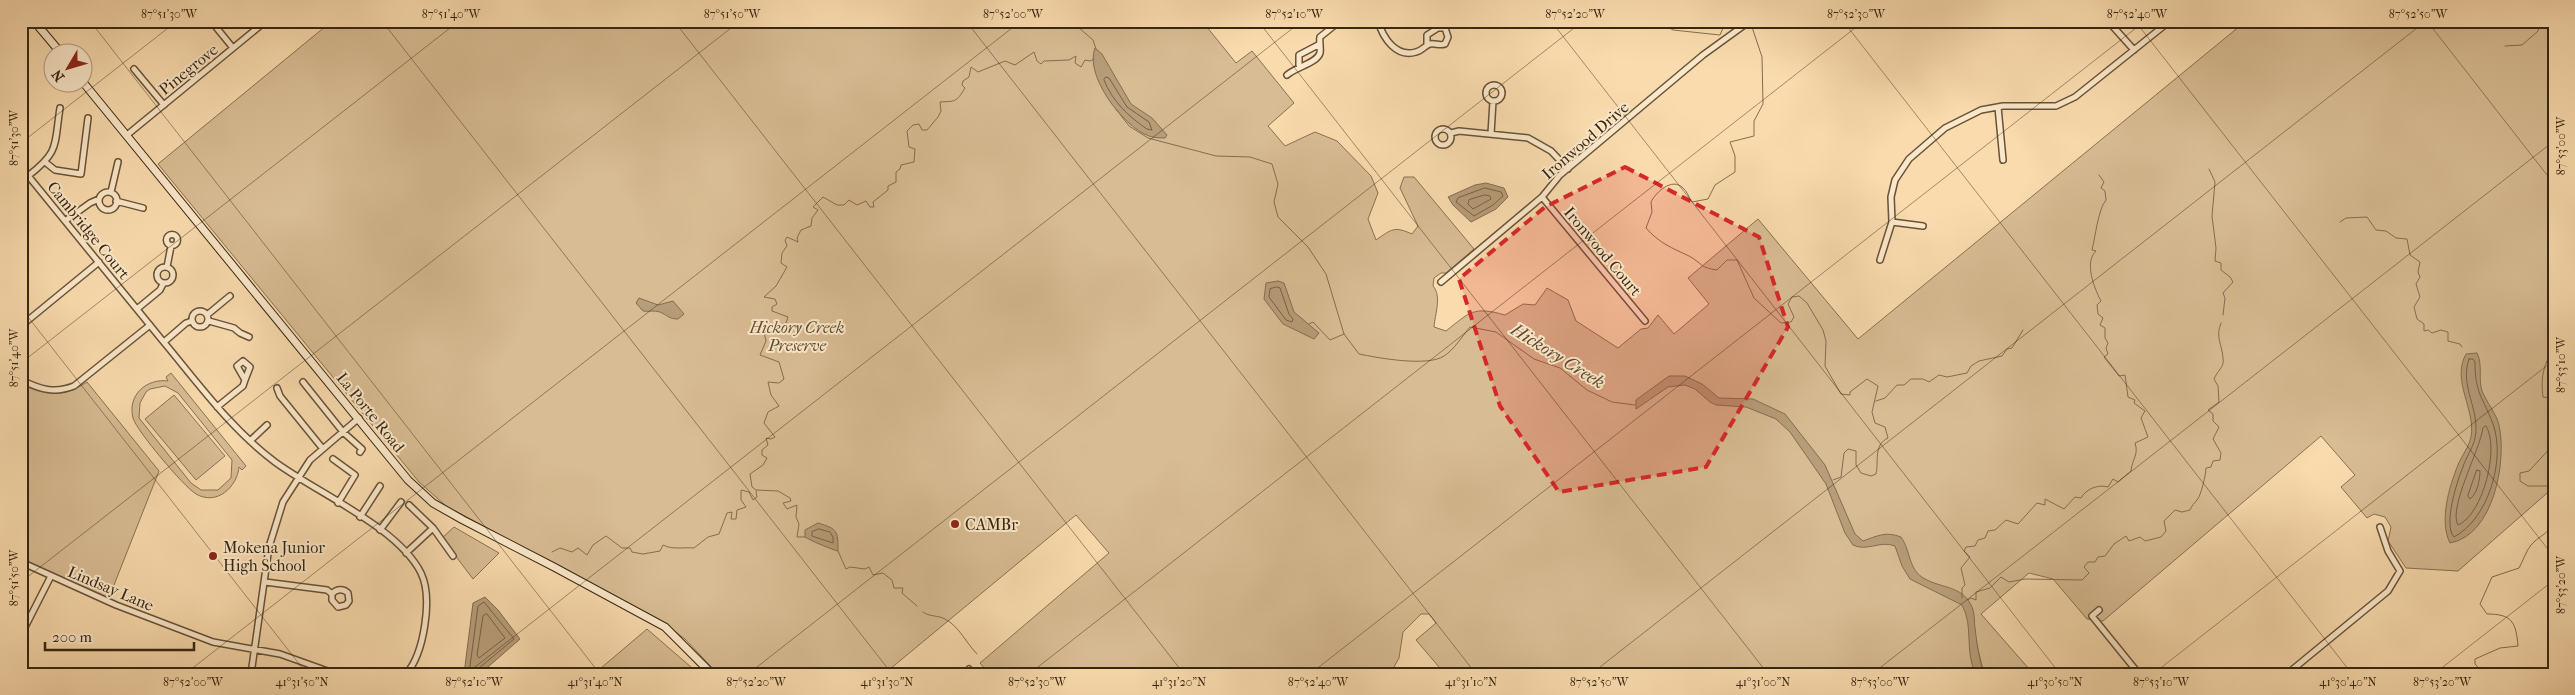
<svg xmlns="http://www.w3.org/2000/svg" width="2575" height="695" font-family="'IM FELL French Canon',serif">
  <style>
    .green { fill: #d8bc93; stroke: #887152; fill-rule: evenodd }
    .water { fill: #b79d79; stroke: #846d4f }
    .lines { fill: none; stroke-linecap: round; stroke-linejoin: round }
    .shore { stroke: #776245; stroke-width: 1 }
    .stream { stroke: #846d4f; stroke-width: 1 }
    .street-casing { stroke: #685338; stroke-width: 8 }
    .secondary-casing { stroke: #372611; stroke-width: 9 }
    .street { stroke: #fbe8ca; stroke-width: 5 }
    .secondary { stroke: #fbe8ca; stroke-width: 7 }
    .marked { fill: #d62828; fill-opacity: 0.2; stroke: #d62828; stroke-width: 4; stroke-dasharray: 10 6; stroke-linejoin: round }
    .ticks { fill: none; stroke: #372611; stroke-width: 1; stroke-opacity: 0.45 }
    .poi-dot { fill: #8f2418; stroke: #fbe8ca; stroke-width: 2 }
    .labels { text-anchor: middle; stroke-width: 4; stroke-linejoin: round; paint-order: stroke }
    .street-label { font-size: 16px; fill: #372611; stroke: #fbe8ca }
    .park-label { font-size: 16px; font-style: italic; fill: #5f4c32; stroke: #fbe8ca }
    .poi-label { font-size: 16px; fill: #372611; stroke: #fbe8ca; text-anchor: start }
    .water-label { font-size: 18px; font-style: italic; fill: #5d4a30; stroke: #fbe8ca }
    .neatline { fill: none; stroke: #372611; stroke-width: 2 }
    .ticks-label { font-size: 12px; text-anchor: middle; fill: #372611 }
  </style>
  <rect width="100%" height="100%" fill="#f9dbae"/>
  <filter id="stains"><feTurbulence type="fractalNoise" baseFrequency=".004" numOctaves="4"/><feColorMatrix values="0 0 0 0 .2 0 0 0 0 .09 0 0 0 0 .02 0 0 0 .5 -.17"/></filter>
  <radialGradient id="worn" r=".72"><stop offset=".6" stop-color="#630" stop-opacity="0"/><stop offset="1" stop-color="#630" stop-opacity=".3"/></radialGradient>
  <path class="green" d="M332 21H1202L1236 63 1252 51 1294 103 1268 126 1285 146 1315 132 1337 141 1371 176 1378 193 1368 219 1376 240C1392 229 1394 226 1412 234L1418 226 1400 188 1404 177H1414L1474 249 1446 273H1441L1434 278 1433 286C1442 296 1435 314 1434 327L1446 331C1470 312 1473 306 1505 315L1523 304 1535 305 1547 288 1568 300 1576 321 1618 348 1641 329 1648 328 1658 315 1674 334 1709 304 1688 278 1758 219 1858 339 2246 21H2554V487L2458 571 2406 568 2388 541 2391 527 2385 517 2374 514 2367 518 2341 487 2355 475 2321 436 2103 621 2087 619 2053 579 2029 573 1981 614 2030 670 2025 674H1984L1975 637 1981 674H1636L1630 667 1622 674H1445L1416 640 1436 623 1429 614H1421L1403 632 1399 658 1390 674H989L980 663 1109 553 1076 515 884 674H718L685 639 658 619 446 506 419 482 158 164Z
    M171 373 246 466 242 470 239 467C237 487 217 506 196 494 184 487 136 430 133 418 127 395 147 378 168 381L166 377ZM165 386 178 393 232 460 231 478 218 490H201L191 483 139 418 140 403 146 392 150 389Z
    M87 382 159 471 112 590 107 598 21 559V390L23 385C46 396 65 397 87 382Z
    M174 395 225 456 196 480 145 419Z
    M454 527 499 553 473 579 442 538Z
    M647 629 699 674H594Z"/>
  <path class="water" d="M1095 48 1102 54 1131 104 1152 118 1167 135 1165 138C1160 138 1154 138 1149 136 1123 127 1084 75 1095 48Z
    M1486 183 1504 188 1508 197 1496 209 1471 222 1453 205 1448 197 1475 185Z
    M1278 281 1284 283 1294 312 1319 333 1314 339 1283 324 1264 299 1266 283Z
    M639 298 658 305 673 301 684 314 678 319C669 319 667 315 660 312 654 310 649 312 643 311L636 303Z
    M2477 353C2483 365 2478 378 2482 391 2487 403 2496 413 2499 425 2507 461 2494 535 2450 543 2439 521 2449 487 2458 465 2462 455 2469 447 2471 437 2476 409 2451 381 2466 354Z
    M1669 376H1685L1702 384 1719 398 1753 399 1785 414 1825 465 1855 534 1863 541C1877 536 1886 531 1901 537 1911 551 1908 570 1925 579 1941 588 1962 586 1971 605 1975 612 1974 621 1975 628 1977 644 1979 659 1984 674H1976C1964 652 1974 626 1962 605L1910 579 1902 566 1895 546C1880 540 1867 552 1853 545L1845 533 1826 484 1790 432 1776 419 1746 407 1716 405 1710 402 1695 389 1685 385 1668 387 1636 409V400Z
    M818 523C838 529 838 531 838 551 833 550 809 540 805 537V530Z
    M485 597 498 610 520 639 480 674H464L473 603Z"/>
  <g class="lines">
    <path class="shore" d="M1106 77 1109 78 1127 107 1149 122 1152 130 1147 129C1129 117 1112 101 1104 80Z
      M1485 188 1501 192 1503 196 1493 205 1474 216 1456 202 1458 198Z
      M1485 195 1490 196 1491 199 1473 209 1468 204 1469 200Z
      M1277 287 1280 288 1289 314 1293 319 1292 322 1286 320 1269 297 1270 289Z
      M2469 359H2473L2475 362C2475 394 2483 397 2493 424 2506 460 2488 519 2454 537 2443 525 2457 481 2463 467 2466 457 2473 448 2475 438 2481 411 2459 386 2469 359Z
      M2486 426C2500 447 2483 515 2458 525 2448 508 2480 450 2483 428Z
      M2477 470 2480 471C2480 480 2477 494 2470 499L2468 496Z
      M819 529 830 532 833 537V543L812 536V532Z
      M487 614 505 638 479 658 477 655 483 616Z
      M469 674 478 606 484 602 514 639 479 668 477 674"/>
    <path class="stream" d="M1071 21 1093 40 1096 49
      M1657 21 1673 30 1720 35 1726 21
      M1751 24 1762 57 1763 104 1754 121V136L1730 142 1735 156V172L1715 185 1708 199 1692 202C1689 198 1687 191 1683 188 1672 177 1656 192 1651 202L1652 212 1646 228C1659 243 1672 248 1689 256 1702 263 1700 268 1717 270L1727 260H1737L1754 298 1781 323 1791 322 1794 317 1788 304 1792 297 1799 296 1807 303 1823 330 1826 341 1825 366 1841 394 1850 395V392L1867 379 1878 386 1872 412 1875 423 1885 427 1888 438C1873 445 1879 462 1876 474L1871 476 1861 473 1856 465V451L1848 449 1844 453 1841 477 1833 480
      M2505 46 2522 45 2538 31 2541 21
      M1116 109 1129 126 1148 138 1216 156 1250 157 1272 164 1278 184 1274 202 1278 217 1308 247 1326 274 1344 334 1359 354C1379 358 1427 367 1444 356 1454 350 1463 335 1470 327L1496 332 1534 359 1560 368 1587 390 1612 402 1635 405
      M2209 169 2215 182 2212 216 2216 248 2215 261 2221 263V270L2230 277 2233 282 2223 293 2225 298 2223 315
      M2340 222 2346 218 2367 217 2376 230 2386 231 2396 238 2407 239 2410 255 2420 262 2418 272 2420 277 2416 284 2420 297 2414 307 2417 319 2424 324V331L2428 330 2432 333 2441 330 2448 332V341L2460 344 2462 347
      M1309 324 1313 322 1330 340 1344 334
      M2554 355H2550C2542 369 2541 382 2543 397L2550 398 2554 404
      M1876 401 1885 398 1897 385H1904L1911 379H1923L1929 382 1939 375 1947 377 1967 373 1971 366 1979 361 2002 356 2007 349 2012 348 2023 330
      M2554 444 2529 471 2520 473V481L2528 486H2554
      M805 537H797L799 524 796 517 797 505 787 509 783 503 791 501 790 498 778 491 756 490 752 487 750 474 763 465 767 458 762 455V450L768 445 766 438 771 439 775 437 764 423 768 412 779 406 771 395 768 382 779 383 784 379 779 362 760 355 766 341 764 332 786 323 788 317 772 311V307L777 304 775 299 764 297 776 286 787 267 781 263 782 253 787 246 785 240 787 237 798 242 797 238 801 230 811 226 812 218 818 210 813 207 823 197 837 205H844L849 200 857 205 866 201 870 207H874L873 202 888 190V186L896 182V172L900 169 901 165 914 162 915 149 909 147 907 131 913 125 919 124 922 130H927L938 117 941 111 940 102C955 101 956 103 965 88L962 85 963 81 969 77 971 67 978 72 1005 61 1015 65 1034 52 1037 61 1041 64 1044 61 1069 60 1076 56 1075 63 1081 67 1085 60 1090 61 1094 59
      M838 551 846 569 850 567 865 569 869 567 873 575 883 573 892 580 894 588H903L902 593 917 606
      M552 552 560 548 572 552 578 548 587 555 593 545 606 536 622 548H630L632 552 643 554 660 551 663 545C673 550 682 547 694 548L708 537 719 534 727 513 732 512 731 519H736L737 510 746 507 741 500V490L749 492 753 500 757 497 756 491
      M1962 598V588L1965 585 1961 568 1970 557 1964 551 1966 547 1975 546 1978 540 1985 538 1988 531 1995 530 2006 520 2018 524 2037 503 2045 505V499L2064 509 2075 497 2081 498C2086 489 2098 484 2108 487L2113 479 2118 482 2131 471C2132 459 2139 455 2135 443L2148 437 2141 418 2145 411 2134 403 2135 400 2128 397 2125 375 2119 376 2104 357 2108 354 2106 348 2108 343 2105 338V328L2100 325 2103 318 2098 314 2097 305 2101 301C2094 288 2084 262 2096 251L2092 250C2095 239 2098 209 2106 200L2105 191 2101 188 2104 182 2099 175
      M1968 600 1971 598 1976 600V592L1990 588 2001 577 2009 582 2025 579 2082 580 2089 573 2084 567 2088 562H2095L2098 557 2105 556 2114 544 2126 536 2129 541 2140 537 2145 541 2161 537 2166 531 2164 521 2175 510 2182 512 2190 510C2192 505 2194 504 2197 500 2201 496 2206 474 2206 468L2211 467 2213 461 2220 460 2221 453 2213 439 2219 427 2213 421V414L2208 410 2219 402 2218 386 2214 379C2217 371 2225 367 2223 358 2222 344 2215 337 2221 323
      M923 612C929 617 938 615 945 619 959 626 966 643 977 654
      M2484 674 2475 664V659L2500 648 2518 646C2516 622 2512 614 2487 614L2480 604 2492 577 2519 568C2523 561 2526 551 2531 545 2542 533 2549 536 2554 517"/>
    <g class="street-casing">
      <path id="street" d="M211 21 233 48
        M1378 21C1383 38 1396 58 1416 52 1422 51 1424 46 1430 44 1435 43 1440 46 1445 44L1448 37 1445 28H1438L1427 35V45
        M2108 21 2134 50
        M1299 65V55L1320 44
        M134 69 164 105
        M1287 75C1296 67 1317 63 1320 53 1321 49 1319 42 1320 37L1340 21
        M1486 93a8 8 0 1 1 16 0a8 8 0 1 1-16 0Z
        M1998 107 2003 160
        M1435 137a8 8 0 1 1 16 0a8 8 0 1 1-16 0Z
        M1451 133 1459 131 1528 138 1551 151 1568 169
        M1491 134 1493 101
        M127 135 266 21
        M45 162 55 170 81 174 88 118
        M21 167C68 225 115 283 162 340 198 383 230 428 275 462 317 493 398 527 421 573 433 598 424 654 406 674
        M28 176C60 151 54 146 60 108
        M111 192 118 162
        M99 201a9 9 0 1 1 18 0a9 9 0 1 1-18 0Z
        M1542 197 1645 321
        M116 201 143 208
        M65 221 90 203 99 199
        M1892 222 1923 226
        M166.5 240a5.5 5.5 0 1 1 11 0a5.5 5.5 0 1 1-11 0Z
        M1880 260 1892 222 1891 197 1895 180 1909 159 1945 128 1981 110 2003 106H2056L2075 97 2170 21
        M157 275a8 8 0 1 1 16 0a8 8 0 1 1-16 0Z
        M167 267 171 246
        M1441 282 1542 197 1560 175 1703 55 1750 21
        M137 309 160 290 163 284
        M192 319a8 8 0 1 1 16 0a8 8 0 1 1-16 0Z
        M207 315 230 296
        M209 321 234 328 240 333 249 337
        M21 326 99 262
        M164 342 186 323 192 321
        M21 380C40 389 54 394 74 386L150 325
        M303 382 343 432 362 449 360 452
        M277 388 280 396 323 449
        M217 407 243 386 245 380 237 366 243 361 250 367 245 380
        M250 441 267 425
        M333 459 355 475 338 503
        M409 505 433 528
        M360 517 380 486
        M380 530 401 502
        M406 553 433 528 453 556
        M21 562 116 605 213 642 280 654 336 674
        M265 582 327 590 332 594C336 589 343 588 348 593L349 601 346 605 338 607 332 600V594
        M2099 610 2092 616 2139 674
        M21 635 51 576
        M251 674 269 547 283 502 310 460 359 418
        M965 674 969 669
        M2287 674 2388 591 2400 571 2388 551 2380 527"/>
    </g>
    <g class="secondary-casing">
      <path id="secondary" d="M34 21 60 52
        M82 81 408 480 433 503 463 520 554 567 665 627 712 674"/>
    </g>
    <use href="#street" class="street"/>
    <use href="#secondary" class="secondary"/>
  </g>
  <path class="marked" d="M1625 167 1759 237 1788 327 1706 467 1559 492 1500 406 1459 279 1545 207Z"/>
  <path class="ticks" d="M90 21 600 674M382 21 892 674M674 21 1184 674M966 21 1476 674M1258 21 1768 674M1551 21 2060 674M1843 21 2352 674M2135 21 2554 557M2427 21 2554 184M21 143 177 21M21 308 307 674M21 363 459 21M21 582 740 21M185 674 1021 21M466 674 1302 21M748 674 1583 21M1029 674 1864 21M1310 674 2145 21M1591 674 2426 21M1872 674 2554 141M2153 674 2554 360M2434 674 2554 580"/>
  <g class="poi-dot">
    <circle cx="955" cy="524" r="5"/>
    <circle cx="213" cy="556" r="5"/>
  </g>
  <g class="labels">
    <g class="street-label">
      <text transform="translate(188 69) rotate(-39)" y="6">Pinegrove</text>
      <text transform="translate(1585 140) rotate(-41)" y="6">Ironwood Drive</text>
      <text transform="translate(89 230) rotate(51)" y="6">Cambridge Court</text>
      <text transform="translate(1603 251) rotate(50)" y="6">Ironwood Court</text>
      <text transform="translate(371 412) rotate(51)" y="6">La Porte Road</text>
      <text transform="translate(111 588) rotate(23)" y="6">Lindsay Lane</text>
    </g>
    <g class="park-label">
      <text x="797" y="333">Hickory Creek<tspan x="797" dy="18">Preserve</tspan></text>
    </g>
    <g class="poi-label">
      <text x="965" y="530">CAMBr</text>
      <text x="223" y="553">Mokena Junior<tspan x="223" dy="18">High School</tspan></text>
    </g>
    <g class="water-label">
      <text transform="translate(1558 356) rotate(32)" y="6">Hickory Creek</text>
    </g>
  </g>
  <rect width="2575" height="695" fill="none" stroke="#f9dbae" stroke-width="55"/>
  <g transform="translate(68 68) rotate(232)"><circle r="24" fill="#fbe8ca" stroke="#ad9a80"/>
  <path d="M0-4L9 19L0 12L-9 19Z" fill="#8f2418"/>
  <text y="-8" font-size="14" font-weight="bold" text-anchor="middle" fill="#372611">N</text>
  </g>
  <path d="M45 642v8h149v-8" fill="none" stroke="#372611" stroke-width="2.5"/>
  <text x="52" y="642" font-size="15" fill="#372611" stroke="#fbe8ca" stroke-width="4" paint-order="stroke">200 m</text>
  <rect x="28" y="28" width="2520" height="640" class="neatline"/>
  <g class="ticks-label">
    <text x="169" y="18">87°51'30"W</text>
    <text x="451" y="18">87°51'40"W</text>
    <text x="732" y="18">87°51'50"W</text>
    <text x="1013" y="18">87°52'00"W</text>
    <text x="1294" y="18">87°52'10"W</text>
    <text x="1575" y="18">87°52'20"W</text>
    <text x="1856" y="18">87°52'30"W</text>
    <text x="2137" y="18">87°52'40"W</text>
    <text x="2418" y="18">87°52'50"W</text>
    <text transform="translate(14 138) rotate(-90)" y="4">87°51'30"W</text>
    <text transform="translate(2561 146) rotate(-90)" y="4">87°53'00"W</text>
    <text transform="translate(14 358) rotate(-90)" y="4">87°51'40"W</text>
    <text transform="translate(2561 365) rotate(-90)" y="4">87°53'10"W</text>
    <text transform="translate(14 578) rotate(-90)" y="4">87°51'50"W</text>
    <text transform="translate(2561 585) rotate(-90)" y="4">87°53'20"W</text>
    <text x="193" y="686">87°52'00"W</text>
    <text x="302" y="686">41°31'50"N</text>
    <text x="474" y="686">87°52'10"W</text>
    <text x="595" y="686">41°31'40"N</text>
    <text x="756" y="686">87°52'20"W</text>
    <text x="887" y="686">41°31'30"N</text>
    <text x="1037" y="686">87°52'30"W</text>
    <text x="1179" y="686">41°31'20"N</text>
    <text x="1318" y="686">87°52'40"W</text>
    <text x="1471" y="686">41°31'10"N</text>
    <text x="1599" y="686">87°52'50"W</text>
    <text x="1763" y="686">41°31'00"N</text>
    <text x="1880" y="686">87°53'00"W</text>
    <text x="2055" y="686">41°30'50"N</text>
    <text x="2161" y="686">87°53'10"W</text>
    <text x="2348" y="686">41°30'40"N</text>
    <text x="2442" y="686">87°53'20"W</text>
  </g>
  <rect width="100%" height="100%" filter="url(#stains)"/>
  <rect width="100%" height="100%" fill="url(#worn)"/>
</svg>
